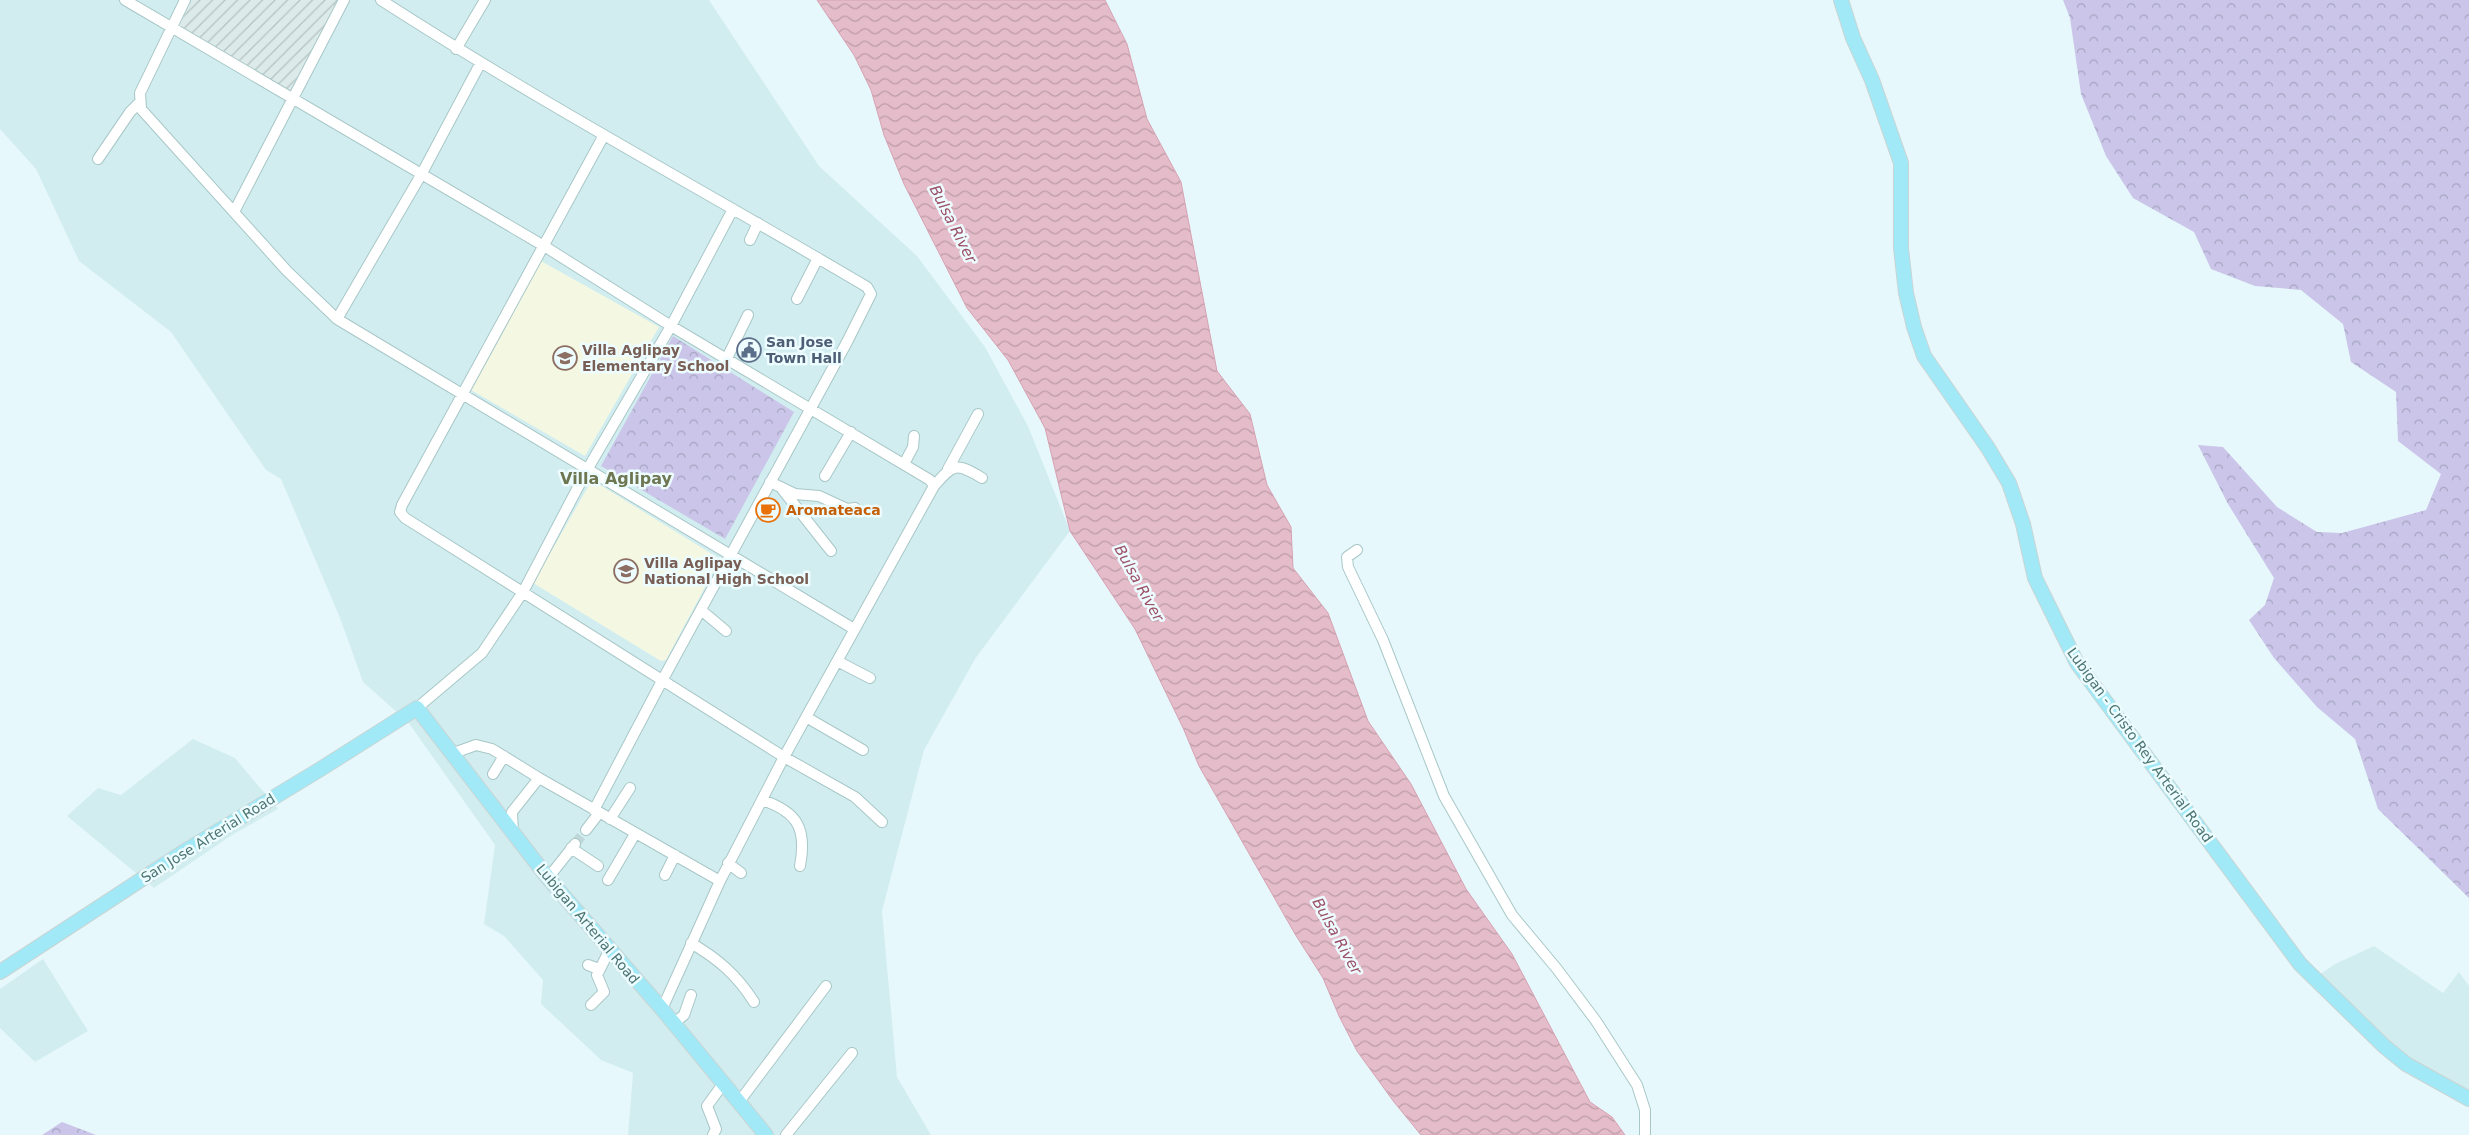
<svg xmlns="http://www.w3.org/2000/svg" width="2469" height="1135" font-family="'DejaVu Sans',sans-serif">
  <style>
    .residential { fill: #d2edf0 }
    .industrial { fill: url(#industrial-furrows) }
    .education { fill: #f4f8e3 }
    .forest { fill: url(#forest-crowns) }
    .water { fill: url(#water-waves); stroke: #d6a2b2 }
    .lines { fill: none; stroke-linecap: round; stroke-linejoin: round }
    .minor-tunnel { stroke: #c0d7d9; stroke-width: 10; stroke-dasharray: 10 5; stroke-linecap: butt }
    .minor-casing { stroke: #a8c7c7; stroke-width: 12 }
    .major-casing { stroke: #c9d5d4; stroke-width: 16 }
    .minor { stroke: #fff; stroke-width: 10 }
    .major { stroke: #a2e9f7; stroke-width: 14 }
    .labels { text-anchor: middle; stroke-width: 5; stroke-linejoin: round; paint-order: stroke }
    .service-label { font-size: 14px; font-weight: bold; fill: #4e5e75; stroke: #edfcfe; text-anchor: start }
    .education-label { font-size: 14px; font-weight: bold; fill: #785e54; stroke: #edfcfe; text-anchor: start }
    .food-label { font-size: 14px; font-weight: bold; fill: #c56008; stroke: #edfcfe; text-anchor: start }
    .street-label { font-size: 14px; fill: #4c7470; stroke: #edfcfe }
    .water-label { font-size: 15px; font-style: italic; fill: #9c5066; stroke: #edfcfe }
    .quarter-label { font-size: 16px; font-weight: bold; fill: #6f7652; stroke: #edfcfe }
  </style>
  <defs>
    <pattern id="industrial-furrows" width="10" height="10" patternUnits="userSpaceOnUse" patternTransform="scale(1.25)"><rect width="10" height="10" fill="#ddeaea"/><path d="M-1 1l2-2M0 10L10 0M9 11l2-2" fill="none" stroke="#b5c2c2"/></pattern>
    <pattern id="forest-crowns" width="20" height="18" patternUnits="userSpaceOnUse" patternTransform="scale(1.25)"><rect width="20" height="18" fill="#cac5e9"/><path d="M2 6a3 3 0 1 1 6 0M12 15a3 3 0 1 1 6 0" fill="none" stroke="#a6a5c1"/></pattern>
    <pattern id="water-waves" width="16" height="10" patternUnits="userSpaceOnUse" patternTransform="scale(1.25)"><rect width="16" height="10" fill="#e5bcc9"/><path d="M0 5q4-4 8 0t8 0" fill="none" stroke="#bc9da8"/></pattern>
  </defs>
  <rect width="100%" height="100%" fill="#e7f8fc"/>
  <path class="residential" d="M0 0H709L819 166 917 256 985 347 1028 426 1070 531 975 659 924 750 882 911 897 1077 931 1135H628L633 1073 601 1060 541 1004 543 980 504 936 484 924 495 845 408 722 363 682 340 618 281 479 266 470 171 332 79 261 36 169 0 129Z
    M193 739 235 758 278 809 232 835 154 888 67 816 98 788 121 795Z
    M2374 946 2443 993 2459 972 2469 986V1094L2410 1062 2319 975 2335 964Z
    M43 959 88 1031 35 1062 0 1028V989Z"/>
  <path class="industrial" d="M192 0H339L289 92 179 26Z"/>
  <path class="education" d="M541 261 659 327 585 456 471 390Z
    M592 480 720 559 666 660 661 661 533 583Z"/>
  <path class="forest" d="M2063 0H2469V898L2378 809 2355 739 2317 707 2274 658 2249 620 2265 605 2274 578 2228 504 2198 445 2223 447 2277 507 2317 532 2342 533 2426 510 2441 474 2398 441 2396 392 2351 362 2343 324 2301 290 2255 286 2211 269 2194 232 2133 198 2106 156 2081 94 2070 18Z
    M673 336 794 412 725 539 601 466Z
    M62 1122 96 1135H42Z"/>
  <path class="water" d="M817 0H1105L1127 44 1147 119 1181 182 1217 371 1250 414 1267 485 1291 527 1293 568 1328 613 1368 721 1411 784 1466 889 1512 954 1590 1102 1612 1117 1625 1135H1421L1394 1102 1357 1051 1339 1016 1323 978 1295 934 1199 766 1184 730 1135 629 1070 531 1045 428 1008 360 967 308 904 184 884 135 871 90 854 55Z"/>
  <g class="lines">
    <path class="minor-tunnel" d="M575 844 586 830"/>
    <g class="minor-casing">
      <path id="minor" d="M125 0 544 246 671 326 930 480 934 486 784 757 720 881 539 778 492 749 476 745 451 754
        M185 0 140 93 141 109 287 271 337 319 854 629
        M381 0C539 102 705 191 867 287L871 294 847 342 663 679 594 810
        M456 49 485 0
        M604 135 402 505 400 512 405 518 784 757 855 797 882 822
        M98 159 130 112 140 102
        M235 210 344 0
        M750 240 758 223
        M797 299 818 258
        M337 319 421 175 480 64
        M727 358 748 315
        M904 464 913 447 914 436
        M948 469 978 414
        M825 476 851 432
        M770 482 795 494 819 496 847 509 855 508
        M934 486C953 464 956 462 982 478
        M782 489 831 551
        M1357 550 1347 557 1348 567 1383 640 1444 796 1512 915 1557 969 1596 1021 1637 1085 1645 1110V1135
        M701 610 726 631
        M837 661 870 678
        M417 708 482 653 523 592 587 470 671 326 733 209
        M806 717 863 750
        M493 774 504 756
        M762 800C798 812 807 829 800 866
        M610 819 630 788
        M586 830 599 813
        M513 833 512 812 539 778
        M571 848 598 866
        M728 863 741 873
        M665 875 675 855
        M548 878 575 844
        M608 880 635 834
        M691 943C718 959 737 975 754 1002
        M588 965 599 969
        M591 1005 604 992 597 975 609 951
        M662 1009 720 881
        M673 1024 684 1015 691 995
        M739 1102 826 986
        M713 1135 716 1129 707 1106 723 1084
        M786 1135 852 1053"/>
    </g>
    <g class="major-casing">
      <path id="major" d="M1841 0 1853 38 1872 80 1901 163V248L1906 293 1914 327 1924 356 1988 448 2009 483 2023 524 2035 578 2077 663 2300 964 2384 1046 2406 1064 2469 1099
        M0 972 185 851 319 770 417 708 548 878 662 1009 766 1135"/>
    </g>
    <use href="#minor" class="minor"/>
    <use href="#major" class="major"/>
  </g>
  <defs>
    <g id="civic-ring" transform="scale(1.25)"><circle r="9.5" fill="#edfcfe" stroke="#5c6f8a" stroke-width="1.5"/><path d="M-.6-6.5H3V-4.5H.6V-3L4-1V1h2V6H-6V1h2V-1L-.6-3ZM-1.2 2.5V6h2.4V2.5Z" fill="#5c6f8a"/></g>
    <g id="school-ring" transform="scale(1.25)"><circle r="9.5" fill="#edfcfe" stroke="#8d6e63" stroke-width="1.5"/><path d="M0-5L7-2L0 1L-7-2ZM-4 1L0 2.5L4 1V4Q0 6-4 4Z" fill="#8d6e63"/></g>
    <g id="cafe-ring" transform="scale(1.25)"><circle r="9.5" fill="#edfcfe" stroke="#e8710a" stroke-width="1.5"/><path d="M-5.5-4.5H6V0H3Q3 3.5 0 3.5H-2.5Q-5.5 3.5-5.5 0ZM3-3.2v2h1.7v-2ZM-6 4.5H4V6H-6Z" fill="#e8710a"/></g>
  </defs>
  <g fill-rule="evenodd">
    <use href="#civic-ring" x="749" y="350"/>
    <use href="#school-ring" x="565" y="358"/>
    <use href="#cafe-ring" x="768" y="510"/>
    <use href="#school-ring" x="626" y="571"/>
  </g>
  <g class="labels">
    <g class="service-label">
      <text x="766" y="347">San Jose<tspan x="766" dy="16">Town Hall</tspan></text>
    </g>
    <g class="education-label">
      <text x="582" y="355">Villa Aglipay<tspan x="582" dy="16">Elementary School</tspan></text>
      <text x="644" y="568">Villa Aglipay<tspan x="644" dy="16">National High School</tspan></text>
    </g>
    <g class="food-label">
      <text x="786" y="515">Aromateaca</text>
    </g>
    <g class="street-label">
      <text transform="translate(2140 745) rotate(54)" y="5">Lubigan - Cristo Rey Arterial Road</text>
      <text transform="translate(208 838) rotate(-32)" y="5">San Jose Arterial Road</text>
      <text transform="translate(588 924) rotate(50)" y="5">Lubigan Arterial Road</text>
    </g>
    <g class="water-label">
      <text transform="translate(953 224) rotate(63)" y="5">Bulsa River</text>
      <text transform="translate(1139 583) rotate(61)" y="5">Bulsa River</text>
      <text transform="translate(1337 936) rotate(61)" y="5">Bulsa River</text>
    </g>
    <g class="quarter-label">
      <text x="616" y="484">Villa Aglipay</text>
    </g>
  </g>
</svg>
